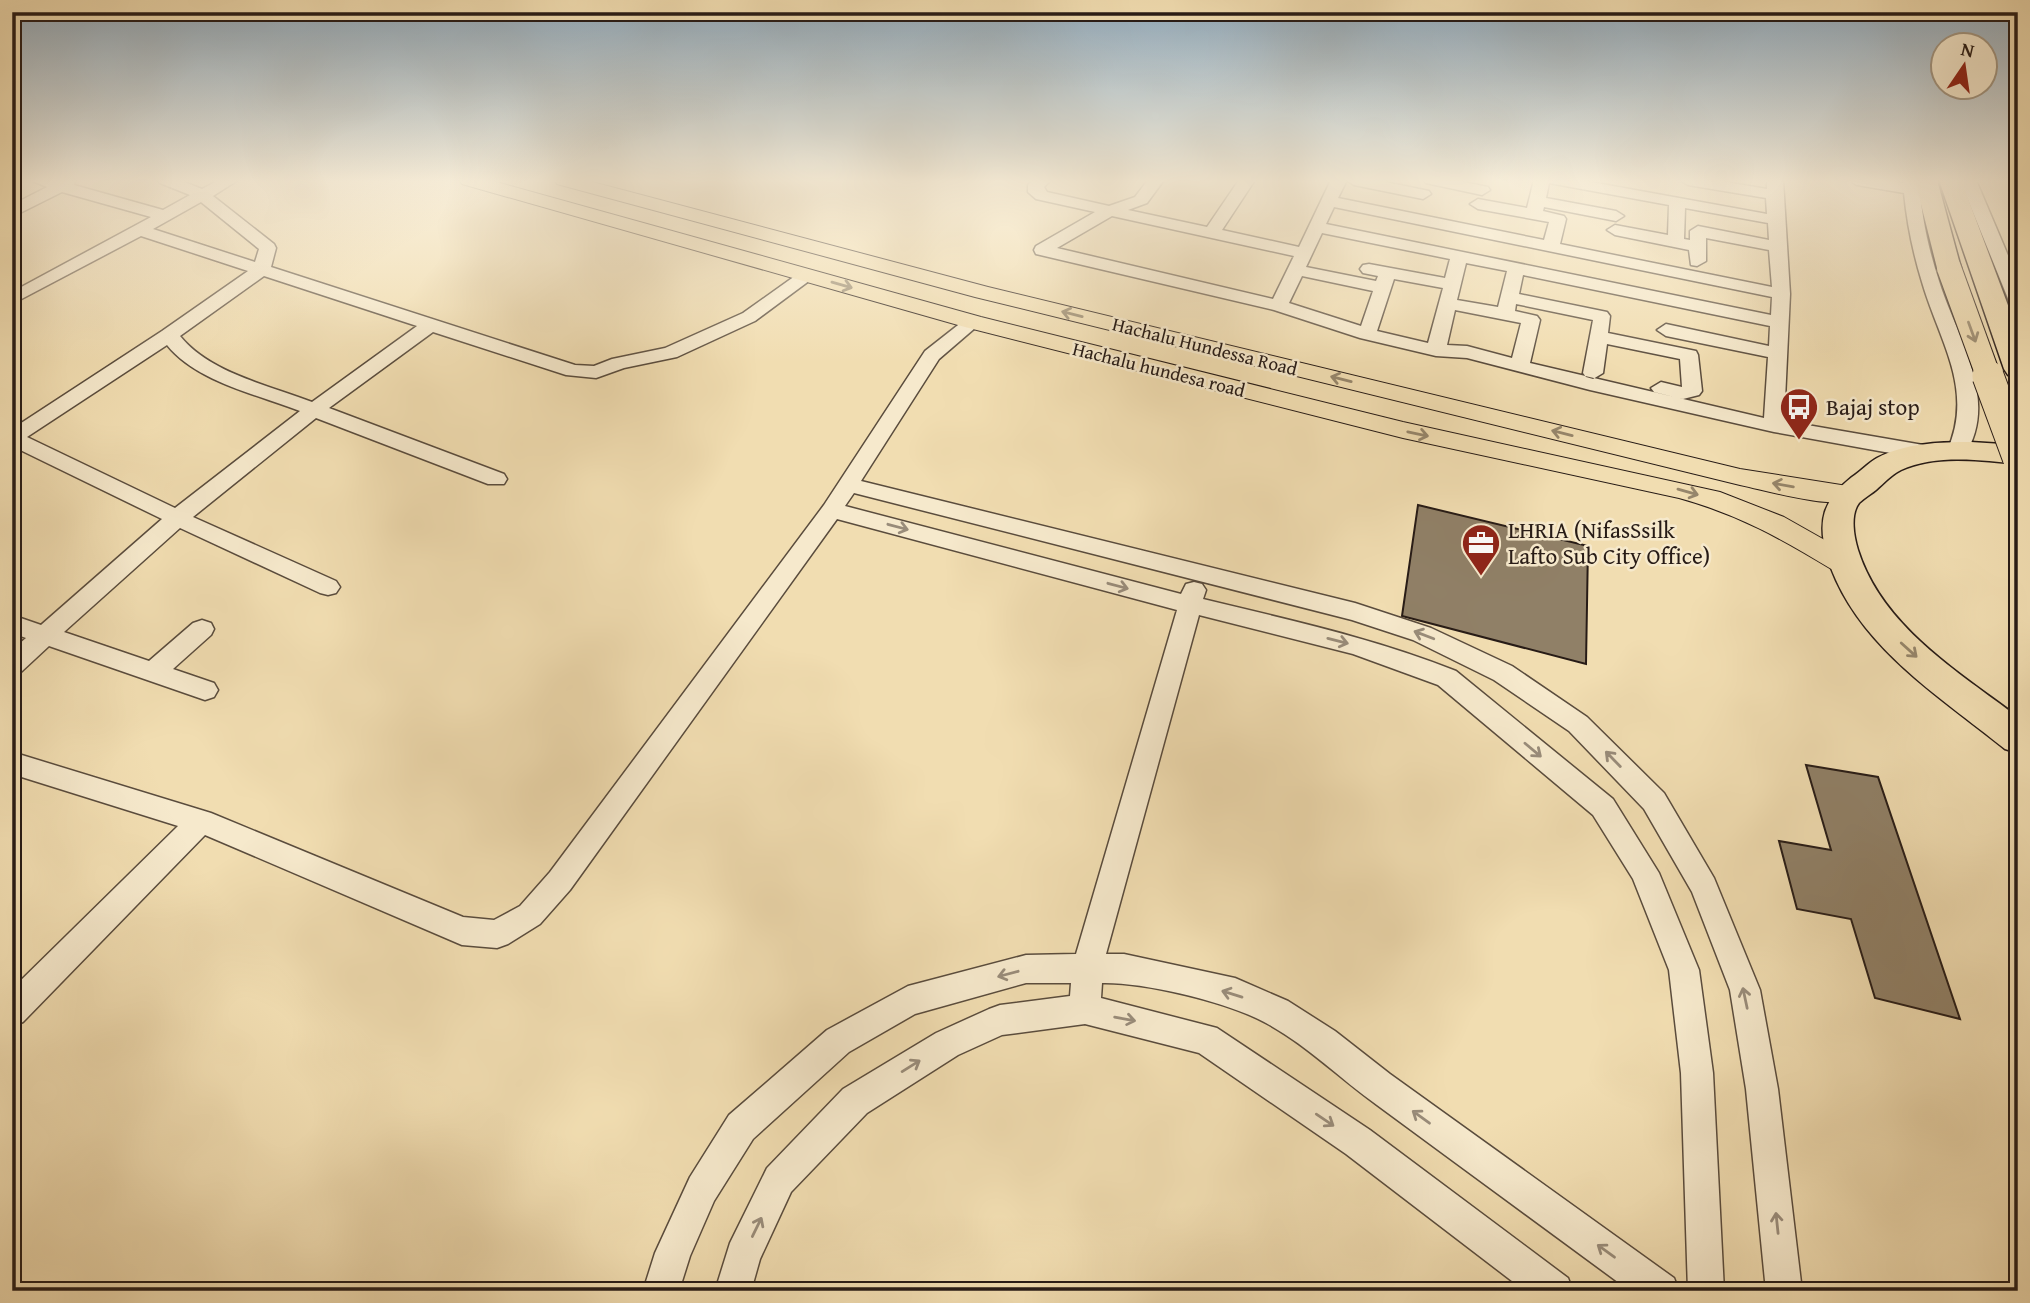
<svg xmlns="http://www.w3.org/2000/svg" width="2030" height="1303" font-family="'Gentium Book Plus',serif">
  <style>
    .building { fill: #908067; stroke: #271b16; stroke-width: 2 }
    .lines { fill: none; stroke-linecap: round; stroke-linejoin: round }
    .minor-casing { stroke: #5a4c3d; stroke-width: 3 }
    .major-casing { stroke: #271b16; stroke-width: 2 }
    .highway-casing { stroke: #271b16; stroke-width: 3 }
    .minor { fill: #f6e9cc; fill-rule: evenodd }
    .major { fill: #f1ddb1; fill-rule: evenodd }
    .highway { fill: #f1ddb1; fill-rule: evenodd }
    .highway-bridge-far1-casing { stroke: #271b16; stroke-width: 26; stroke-linecap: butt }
    .highway-bridge-casing { stroke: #271b16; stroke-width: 33; stroke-linecap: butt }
    .highway-bridge-far1 { stroke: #f1ddb1; stroke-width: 24 }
    .highway-bridge { stroke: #f1ddb1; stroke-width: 31 }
    .oneway { stroke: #96866b }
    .oneway2 { stroke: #998c7a }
    .labels { text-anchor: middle; stroke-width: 5; stroke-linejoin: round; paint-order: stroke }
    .far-street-label { font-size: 19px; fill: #271b16; stroke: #f6e9cc }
    .poi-label { font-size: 23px; fill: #271b16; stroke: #f6e9cc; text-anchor: start }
  </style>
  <rect width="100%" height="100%" fill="#f1ddb1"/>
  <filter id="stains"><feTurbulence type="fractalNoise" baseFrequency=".00286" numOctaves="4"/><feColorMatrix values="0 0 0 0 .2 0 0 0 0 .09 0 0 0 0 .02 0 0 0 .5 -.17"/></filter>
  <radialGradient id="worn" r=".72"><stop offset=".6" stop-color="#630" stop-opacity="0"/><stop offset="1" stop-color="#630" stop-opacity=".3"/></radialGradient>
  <path class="building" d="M1418 505 1588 546 1586 664 1402 616Z
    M1806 765 1878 777 1960 1019 1875 998 1851 919 1797 909 1779 841 1831 850Z"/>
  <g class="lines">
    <g class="minor-casing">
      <path id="minor" d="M30 180H75L74 185 163 210 190 195 160 183 157 180H179L202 189 219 180H238L213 196 274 244 276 248 271 267 575 365 594 366 612 359 665 348 743 313 802 271 808 270 817 275 755 321 677 357 624 368 596 378 566 375 433 332 329 408 504 474 507 479 504 484H488L316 418 193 517 336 581 340 587 336 593 328 595 320 593 180 528 64 632 149 661 193 623 202 620 211 623 214 629 211 635 173 669 214 683 218 690 214 697 205 700 49 646 21 672 12 674V650L26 638 12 633V615L41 625 162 519 12 446V429L162 331 248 271 141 236 12 304V292L151 217 62 192 12 217V205L47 187ZM201 202 259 249 255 262 153 229ZM264 276 417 326 312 402C268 385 210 373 180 336ZM167 345C197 382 256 394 300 411L175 508 27 437Z
        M1033 180H1051L1044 187 1047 192 1109 206 1135 197 1148 180H1164L1147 203 1128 210 1207 227 1239 180H1255L1222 230 1299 247 1331 180H1376L1429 191 1431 194 1423 199 1354 185 1347 180 1338 198 1544 240 1549 222 1478 209 1470 204 1478 199 1527 208 1534 180H1580L1767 214 1766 198 1688 185 1680 180H1714L1767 189V180H1783L1790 294 1784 421 1929 446 1936 448 1939 453 1936 458 1929 460 1774 432 1590 390 1467 358 1436 356 1360 338 1274 310 1036 254 1034 250 1036 246 1095 212 1036 199 1028 192V185ZM1549 183 1669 205 1668 235 1615 225 1607 230 1615 235 1689 250 1691 265 1697 266 1706 261V238L1769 250 1772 287 1560 244 1566 219 1564 216 1543 211 1544 207 1616 221 1624 216 1616 211 1546 198ZM1334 207 1772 297 1771 315 1326 224ZM1685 208 1768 223 1769 240 1698 226 1690 231V240L1684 239ZM1112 216 1294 256 1273 299 1057 248ZM1322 233 1450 259 1445 278 1369 264 1363 265 1360 269 1363 273 1378 276 1376 281 1306 267ZM1466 263 1507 271 1498 307 1457 300ZM1523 275 1770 326 1769 346 1666 324 1657 330 1666 336 1768 357 1764 418 1530 363 1540 320 1537 316 1515 311 1516 304 1593 320 1583 373 1586 377 1593 379 1603 373 1607 344 1680 359 1682 387 1661 382 1651 388 1654 392 1683 399 1699 395 1702 391 1698 355 1696 351 1608 333 1610 316 1607 312 1519 294ZM1302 276 1373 291 1361 326 1289 303ZM1394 279 1443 288 1428 343 1377 331ZM1455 310 1521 323 1512 358 1467 346 1447 345Z
        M1423 180H1454L1488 187 1490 190 1482 195 1426 183Z
        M1849 180H1884L1903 183V180H1919C1921 214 1928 248 1939 281 1956 336 2001 400 1964 456H1950L1947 451C1975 389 1939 341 1922 282 1913 253 1907 223 1904 193L1857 185Z
        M1960 180H1976L2018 279V306L2009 301Z
        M973 317 982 322 939 359 861 481 1355 603 1431 628 1512 666 1587 717 1664 793 1714 878 1760 990 1778 1089 1802 1291H1766L1746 1089 1730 990 1692 892 1644 809 1569 731 1494 680 1413 640 1352 620 854 493 845 506 1181 594 1186 584 1194 582 1202 584 1206 590 1203 599C1289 620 1374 638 1456 671L1613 799 1659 873 1699 970 1713 1073 1724 1291H1688L1681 1073 1669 970 1633 879 1593 815 1438 685 1353 654 1199 615 1106 954H1124L1235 978 1288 1001 1335 1031 1390 1074 1674 1278 1679 1291H1630C1546 1229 1461 1167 1377 1105 1339 1078 1307 1045 1266 1023 1228 1002 1144 982 1102 983L1101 998 1217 1028 1370 1130 1568 1278 1573 1291H1525L1346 1154 1199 1053 1085 1024 1002 1035 958 1055 867 1113 791 1192 760 1259 751 1291H715L730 1243 767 1168 843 1089 936 1033 989 1009 1000 1005 1070 996 1071 983H1026L915 1014 849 1052 753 1139 714 1201 690 1256 679 1291H643L655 1253 690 1177 729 1115 827 1030 908 986 1026 955 1076 954 1177 610 837 519 570 890 540 924 508 944 497 948 462 945 205 835 23 1022 12 1026V989L178 826 12 774V752L211 813 463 917 494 920 520 906 550 872 824 505 925 351 967 318Z"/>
    </g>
    <g class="major-casing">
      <path id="major" d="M460 180H489L981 317 1403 422 1720 492 1784 517 1853 556 1857 563 1853 570 1843 573 1833 570C1780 538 1740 515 1679 498L1403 438 965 327 462 184Z
        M555 180H585L988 287 1740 469 1860 488 1864 494 1860 500C1828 509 1773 492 1740 485L975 297 557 184Z"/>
    </g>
    <g class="highway-casing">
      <path id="highway" d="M1915 180H1937L1961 268 1958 273 1949 275 1940 273 1937 268Z
        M1939 180H1961L2018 332V377L2008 375 2004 369Z
        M1971 442 2018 445V464C1982 460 1935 454 1901 470 1891 475 1884 483 1876 490 1871 494 1864 498 1859 503 1850 515 1854 537 1858 550 1882 626 1957 671 2018 717V753L2005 749C1938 695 1853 643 1827 556 1817 521 1823 500 1852 477 1861 471 1868 463 1877 458 1905 443 1940 442 1971 442Z"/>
    </g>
    <use href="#minor" class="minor"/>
    <use href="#major" class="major"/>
    <use href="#highway" class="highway"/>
    <g class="highway-bridge-far1-casing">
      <path id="highway-bridge-far1" d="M1949 268 1989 378"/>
    </g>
    <g class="highway-bridge-casing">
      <path id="highway-bridge" d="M1988 376 2018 457"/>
    </g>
    <use href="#highway-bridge-far1" class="highway-bridge-far1"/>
    <use href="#highway-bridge" class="highway-bridge"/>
  </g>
  <defs><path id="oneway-shaft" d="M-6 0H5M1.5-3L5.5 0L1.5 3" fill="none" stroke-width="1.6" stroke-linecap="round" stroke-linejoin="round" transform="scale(1.75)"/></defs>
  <g class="oneway">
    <use href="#oneway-shaft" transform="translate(842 285) rotate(16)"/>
    <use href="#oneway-shaft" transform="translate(1072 314) rotate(-166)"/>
    <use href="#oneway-shaft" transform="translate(1972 332) rotate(70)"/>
    <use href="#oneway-shaft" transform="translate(1341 379) rotate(-166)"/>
    <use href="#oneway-shaft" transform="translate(1562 433) rotate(-166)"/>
    <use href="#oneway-shaft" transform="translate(1418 434) rotate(12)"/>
    <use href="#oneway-shaft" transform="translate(1783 485) rotate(-170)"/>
    <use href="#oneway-shaft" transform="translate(1688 492) rotate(16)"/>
    <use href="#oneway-shaft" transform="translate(1909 650) rotate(42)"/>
  </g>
  <g class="oneway2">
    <use href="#oneway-shaft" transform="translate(898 527) rotate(15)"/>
    <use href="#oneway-shaft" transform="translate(1118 586) rotate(15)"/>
    <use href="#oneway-shaft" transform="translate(1424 635) rotate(-159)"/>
    <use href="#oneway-shaft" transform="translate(1338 641) rotate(14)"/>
    <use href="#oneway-shaft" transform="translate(1533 750) rotate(40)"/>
    <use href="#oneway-shaft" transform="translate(1613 759) rotate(-134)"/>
    <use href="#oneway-shaft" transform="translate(1008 974) rotate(165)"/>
    <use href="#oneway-shaft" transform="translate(1232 994) rotate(-163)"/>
    <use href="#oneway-shaft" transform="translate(1745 998) rotate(-102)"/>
    <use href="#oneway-shaft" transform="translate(1125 1019) rotate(10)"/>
    <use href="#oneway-shaft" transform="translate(911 1066) rotate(-32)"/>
    <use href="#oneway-shaft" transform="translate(1421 1117) rotate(-144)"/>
    <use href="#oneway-shaft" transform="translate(1325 1120) rotate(34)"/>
    <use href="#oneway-shaft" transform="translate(1777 1223) rotate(-96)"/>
    <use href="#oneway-shaft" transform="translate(757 1227) rotate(-64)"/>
    <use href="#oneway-shaft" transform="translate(1606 1251) rotate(-144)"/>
  </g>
  <linearGradient id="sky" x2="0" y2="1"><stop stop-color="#90aabd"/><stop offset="0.5" stop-color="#f9f0dc"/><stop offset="1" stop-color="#f9f0dc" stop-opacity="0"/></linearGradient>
  <rect width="2030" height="362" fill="url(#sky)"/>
  <defs>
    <g id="bus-pin" transform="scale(2.0125)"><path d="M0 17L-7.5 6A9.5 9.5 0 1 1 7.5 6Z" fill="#8f2418" stroke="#f6e9cc"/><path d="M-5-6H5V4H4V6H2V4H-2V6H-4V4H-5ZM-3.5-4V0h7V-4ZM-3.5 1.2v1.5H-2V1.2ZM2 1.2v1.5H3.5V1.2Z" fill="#fff"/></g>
    <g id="office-pin" transform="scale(2.0125)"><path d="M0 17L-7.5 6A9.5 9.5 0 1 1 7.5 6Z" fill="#8f2418" stroke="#f6e9cc"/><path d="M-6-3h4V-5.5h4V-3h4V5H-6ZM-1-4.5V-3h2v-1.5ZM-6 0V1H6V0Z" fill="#fff"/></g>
  </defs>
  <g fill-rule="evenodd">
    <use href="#bus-pin" x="1799" y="407"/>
    <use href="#office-pin" x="1481" y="543"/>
  </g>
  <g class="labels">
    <g class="far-street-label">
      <text transform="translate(1205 346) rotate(14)" y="7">Hachalu Hundessa Road</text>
      <text transform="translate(1159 369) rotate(14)" y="7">Hachalu hundesa road</text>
    </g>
    <g class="poi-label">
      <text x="1826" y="415">Bajaj stop</text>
      <text x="1508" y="538">LHRIA (NifasSsilk<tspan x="1508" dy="26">Lafto Sub City Office)</tspan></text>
    </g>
  </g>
  <rect width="2030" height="1303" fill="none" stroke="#f1ddb1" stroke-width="42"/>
  <rect x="14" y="14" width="2002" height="1275" fill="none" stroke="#271b16" stroke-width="3.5"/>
  <rect x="21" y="21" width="1988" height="1261" fill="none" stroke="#271b16" stroke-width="2"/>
  <g transform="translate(1964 66) rotate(13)"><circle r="33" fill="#f6e9cc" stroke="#a39783" stroke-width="2"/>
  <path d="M0-5L12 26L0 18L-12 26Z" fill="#8f2418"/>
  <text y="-10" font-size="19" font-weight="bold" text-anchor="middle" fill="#271b16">N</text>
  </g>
  <rect width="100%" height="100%" filter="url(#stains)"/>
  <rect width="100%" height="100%" fill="url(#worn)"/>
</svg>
